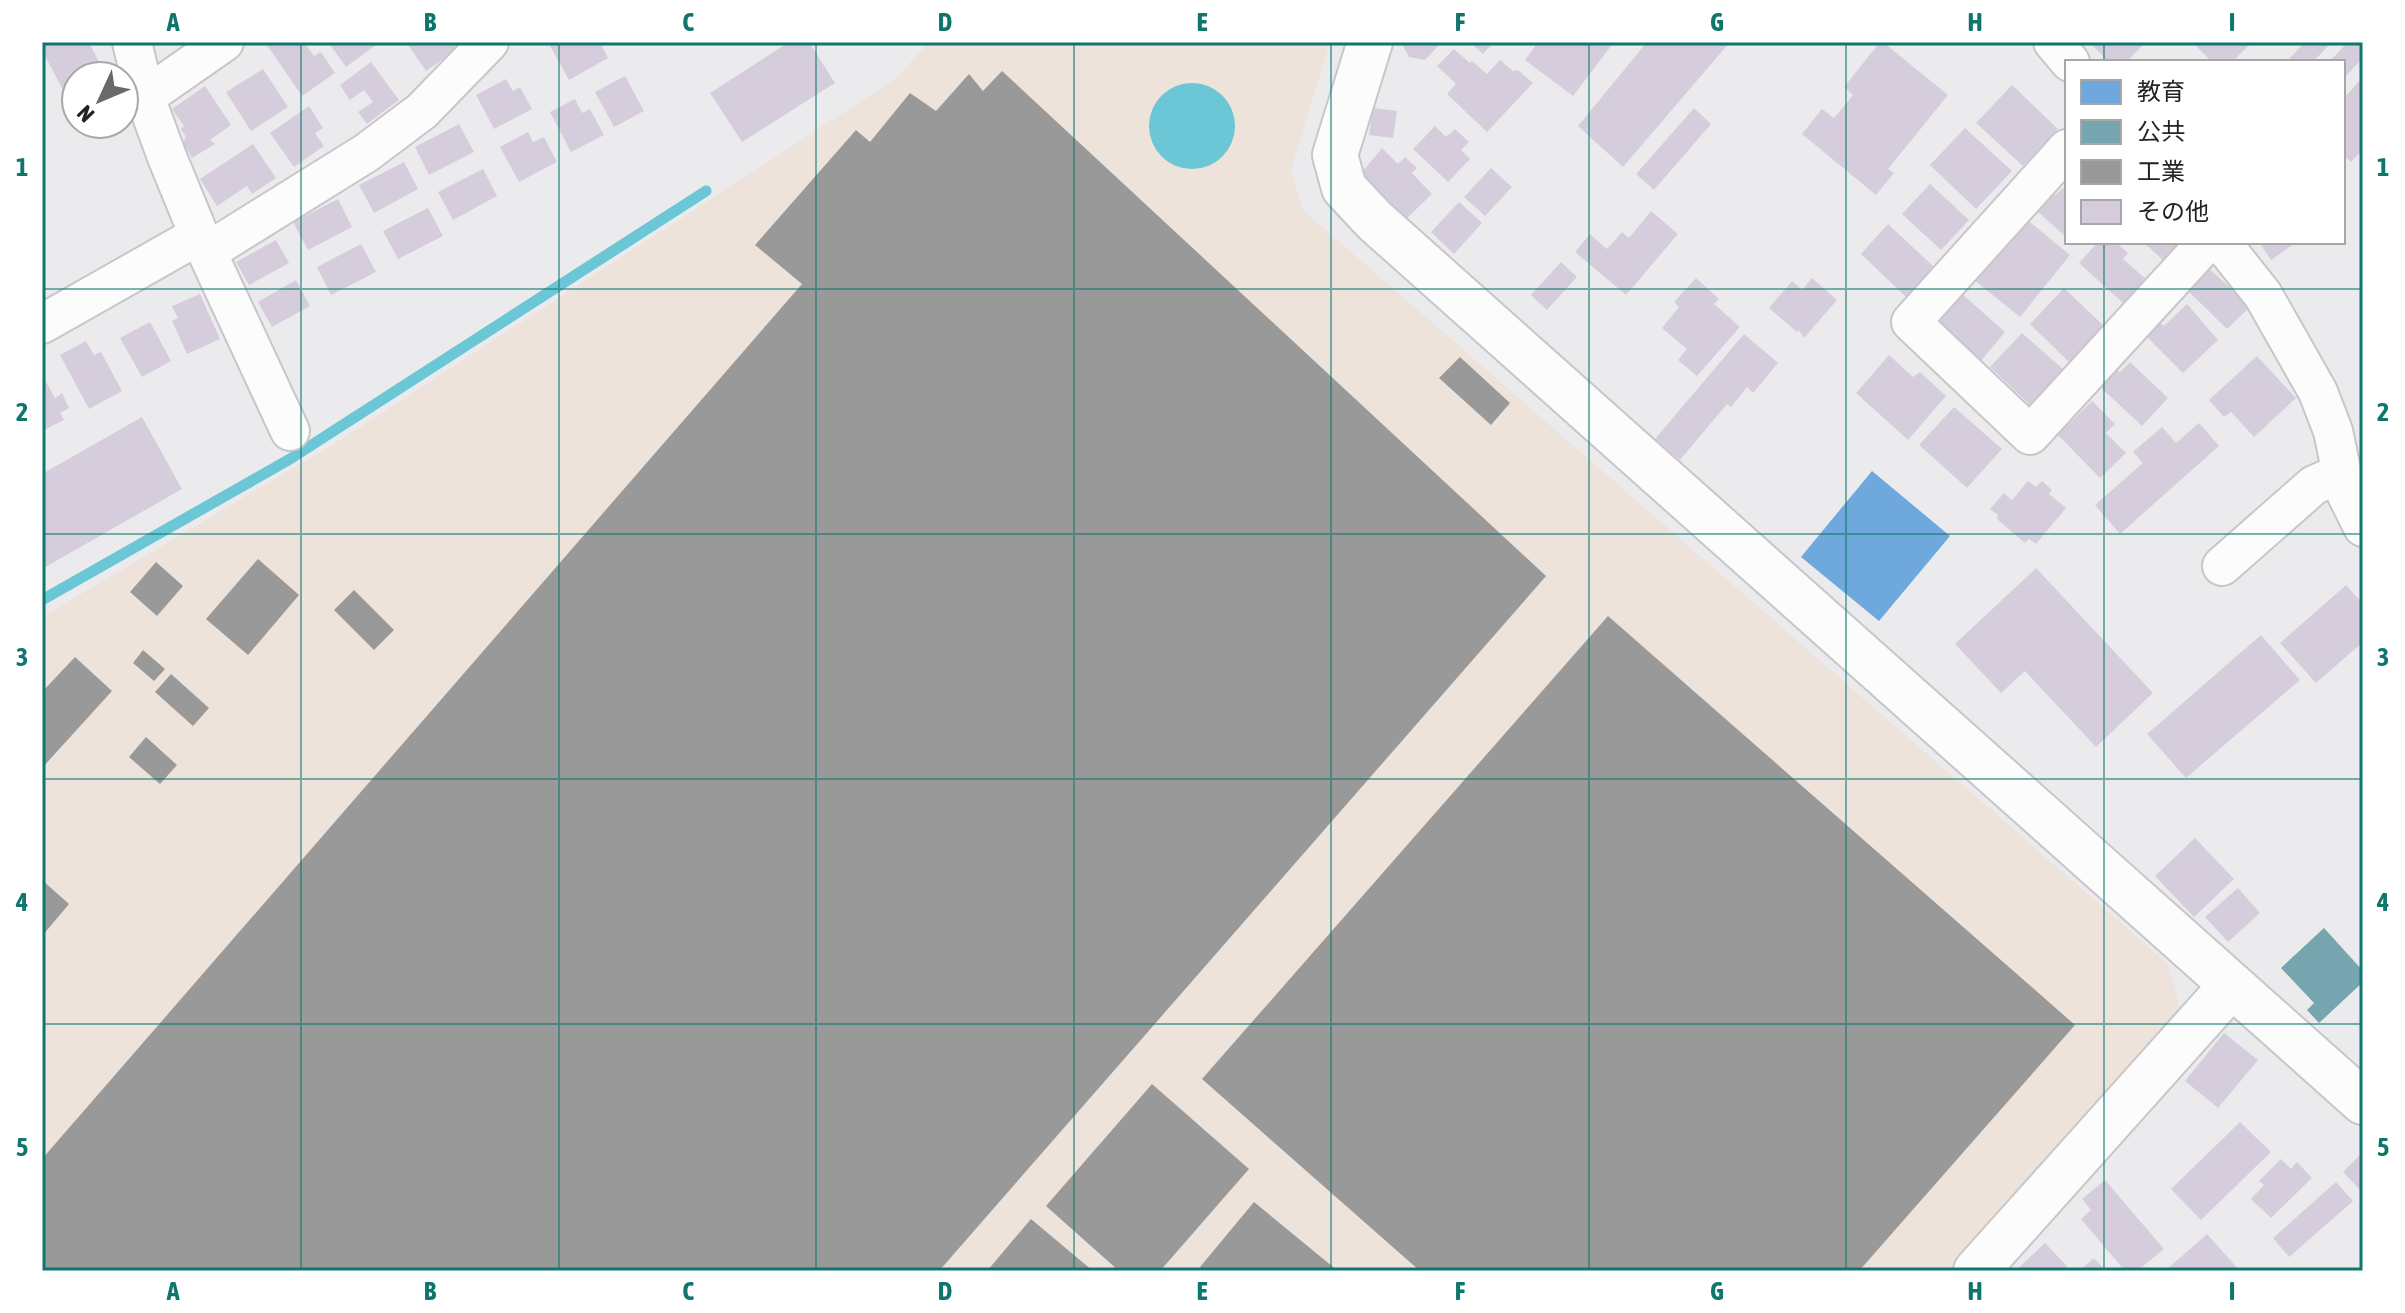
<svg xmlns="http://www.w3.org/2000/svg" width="2405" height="1313" font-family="'Asap Condensed','Noto Sans JP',sans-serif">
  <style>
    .industrial { fill: #ede3db }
    .water { fill: #6bc7d6 }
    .schools { fill: #6fa8dc }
    .public { fill: #76a5af }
    .industry { fill: #999 }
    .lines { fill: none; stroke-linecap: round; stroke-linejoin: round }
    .stream { stroke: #6bc7d6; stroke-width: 11 }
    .building { fill: #d6cddc }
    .street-casing { stroke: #c7c7c9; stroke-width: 42 }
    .secondary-casing { stroke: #c7c7c9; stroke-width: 48 }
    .street { stroke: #fcfcfc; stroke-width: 38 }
    .secondary { stroke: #fcfcfc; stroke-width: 44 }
    .grid { fill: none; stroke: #0f766e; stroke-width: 2; stroke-opacity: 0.55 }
    .neatline { fill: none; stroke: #0f766e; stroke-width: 3 }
    .grid-label { font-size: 26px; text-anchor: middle; font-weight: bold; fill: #0f766e }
  </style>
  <rect width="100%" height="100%" fill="#ebebee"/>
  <path class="industrial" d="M929 42H1330L1291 170 1303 210 2167 963 2181 1010 1949 1271H42V617L332 445 895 79Z"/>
  <path class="water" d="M1149 126a43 43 0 1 1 86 0a43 43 0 1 1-86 0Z"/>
  <path class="schools" d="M1872 471 1950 536 1879 621 1801 557Z"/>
  <path class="public" d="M2324 928 2363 971V982L2319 1023 2307 1010 2314 1003 2281 968Z"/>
  <path class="industry" d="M1002 71 1546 576 939 1271H42V1159L802 284 755 245 856 130 870 142 910 93 936 111 969 74 983 91Z
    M1460 357 1510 403 1491 425 1439 378Z
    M258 559 299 595 248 655 206 619Z
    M156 562 183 586 157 616 130 592Z
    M354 590 394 630 374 650 334 610Z
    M1608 616 2075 1025 1859 1271H1420L1202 1079Z
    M143 650 165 669 154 681 133 663Z
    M75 657 112 691 42 768V692Z
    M171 674 209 708 193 726 155 692Z
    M146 737 177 765 160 784 129 757Z
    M42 880 69 904 42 936Z
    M1152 1084 1249 1169 1160 1271H1119L1046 1206Z
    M1254 1202 1338 1271H1205L1200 1267Z
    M1031 1219 1093 1271H987Z"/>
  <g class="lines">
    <path class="stream" d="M42 600 290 459 706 191"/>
  </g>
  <path class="building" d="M42 42H89L105 74 101 76H76V88L65 94 42 50Z
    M271 42H304L314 56 321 52 335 73 302 96 267 45Z
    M328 42H380L346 67Z
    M406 42H456L459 48 426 71Z
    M553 42H600L608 58 569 80 549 44Z
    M789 42H809L835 83 742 142 710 93Z
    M1401 42H1442L1425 60 1409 57Z
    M1470 42H1494L1483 54Z
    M1538 42H1614L1573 96 1525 60Z
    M1647 42H1730L1623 167 1578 126Z
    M1880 42H1883L1948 95 1888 169 1894 173 1876 195 1802 134 1822 109 1834 118 1853 95 1844 87Z
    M2095 42H2146L2126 62H2100L2104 57 2092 45Z
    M2192 42H2248L2250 44 2232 62H2212Z
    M2305 42H2332L2313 62H2286Z
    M2348 42H2363V58L2343 79V62H2329Z
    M1454 49 1470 63 1472 61 1487 74 1500 60 1513 71 1518 70 1533 83 1487 132 1447 94 1456 84 1437 66Z
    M371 62 399 100 367 124 358 112 373 102 364 90 350 100 340 85Z
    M263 69 288 107 251 131 226 92Z
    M625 76 644 111 614 127 595 92Z
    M2363 77V149L2351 162 2343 155V99Z
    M506 79 513 91 520 87 532 109 494 129 476 95Z
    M2012 85 2058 129 2023 166 1976 123Z
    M205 86 231 125 210 140 215 144 192 158 183 143 186 137 181 129 184 126 172 109Z
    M575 99 582 113 590 109 604 135 571 152 550 112Z
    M309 106 323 128 315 133 324 146 294 167 270 133Z
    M1373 108 1397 111 1393 138 1369 135Z
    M1694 108 1711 124 1654 190 1636 174Z
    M459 124 474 152 429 175 415 147Z
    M1435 126 1446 137 1455 129 1469 142 1461 150 1470 159 1448 182 1413 149Z
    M1965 128 2012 171 1976 209 1930 165Z
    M528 132 533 142 544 137 557 162 519 182 500 147Z
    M253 144 276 178 252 194 247 186 217 206 200 179Z
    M1382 148 1398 164 1405 157 1417 168 1412 173 1432 194 1404 221 1358 177Z
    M404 162 418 189 374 213 359 185Z
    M1491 168 1512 187 1485 216 1464 197Z
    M483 169 497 196 453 220 438 192Z
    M1930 184 1969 220 1941 250 1902 214Z
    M2063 188 2067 192V238L2035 209 2051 191 2055 195Z
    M338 199 352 227 308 250 293 222Z
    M1459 202 1482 223 1454 254 1431 232Z
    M428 208 443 236 398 259 383 231Z
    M1651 211 1678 234 1626 295 1575 252 1590 234 1607 249 1622 232 1629 238Z
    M2020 214 2070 255 2020 317 1969 276Z
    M1888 224 1934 267 1906 297 1861 254Z
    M276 240 289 263 249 285 236 262Z
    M2098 242H2115L2128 253 2123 259 2147 280 2124 304 2079 263Z
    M2143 242H2181L2164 261Z
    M2259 242H2297L2271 260Z
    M361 244 376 272 331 295 317 267Z
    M1561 262 1577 277 1547 310 1531 295Z
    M2206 266 2251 306 2227 329 2185 288Z
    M1696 278 1719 299 1714 304 1740 327 1697 376 1678 360 1687 349 1662 328 1679 307 1674 302Z
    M1812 278 1837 300 1804 338 1799 330 1797 332 1769 308 1792 281 1802 290Z
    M296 280 310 306 272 327 258 302Z
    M2064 288 2106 328 2071 364 2030 324Z
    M1961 293 2005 332 1980 362 1935 322Z
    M200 294 220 339 187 354 172 321 178 318 172 306Z
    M2187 304 2218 340 2183 373 2145 335 2157 320 2164 326Z
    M150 322 171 361 142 377 120 338Z
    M2022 333 2065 371 2030 405 1990 367Z
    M1744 334 1778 363 1753 393 1747 387 1731 407 1727 404 1680 460 1655 439Z
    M86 341 94 355 101 352 122 391 89 409 60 355Z
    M1889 355 1913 377 1920 372 1946 396 1908 440 1856 393Z
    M2257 356 2296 398 2254 437 2231 412 2224 417 2209 400Z
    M2130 362 2168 398 2142 426 2097 384 2107 379 2116 369 2120 372Z
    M45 380 55 398 62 393 69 408 60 413 64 420 44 430 42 426V382Z
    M2092 401 2115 424 2106 433 2126 453 2100 478 2058 435Z
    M1954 407 2002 449 1967 488 1919 445Z
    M142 417 182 489 42 569V474Z
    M2199 423 2219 446 2120 534 2095 505 2143 463 2133 452 2162 427 2176 443Z
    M2028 481 2036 487 2042 481 2052 490 2049 494 2066 508 2036 544 2029 539 2025 543 1997 519 1998 515 1990 509 2004 493 2012 500Z
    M2036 568 2153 693 2096 747 2025 671 2001 693 1955 644Z
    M2346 585 2363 604V642L2316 683 2280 643Z
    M2261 635 2300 680 2186 778 2147 734Z
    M2195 838 2234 879 2194 917 2155 876Z
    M2238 888 2260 913 2228 942 2205 917Z
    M2224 1033 2258 1060 2218 1108 2185 1081Z
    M2240 1122 2271 1152 2201 1220 2171 1189Z
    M2363 1152V1193L2343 1172Z
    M2281 1159 2291 1169 2297 1162 2312 1178 2271 1218 2251 1199 2264 1185 2259 1181Z
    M2105 1180 2164 1249 2137 1271H2125L2081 1219 2091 1210 2082 1199Z
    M2336 1182 2353 1201 2289 1257 2273 1238Z
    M2207 1234 2240 1271H2165Z
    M2045 1243 2067 1266 2062 1271H2015Z
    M2094 1258 2106 1271H2079Z"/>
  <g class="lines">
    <g class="street-casing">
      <path id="street" d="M132 42 145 97 167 157 199 235 290 431
        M2053 42 2070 62
        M145 97 224 42
        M2067 149 1911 322 2030 435 2207 242
        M2221 242 2263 295 2318 392 2333 431 2346 493 2363 527
        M207 252 366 153 422 111 489 42
        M42 324 199 235
        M2222 566 2314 485 2342 473"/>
    </g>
    <g class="secondary-casing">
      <path id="secondary" d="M1370 42 1335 155 1344 188 1375 221 2363 1102
        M1976 1271 2232 985"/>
    </g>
    <use href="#street" class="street"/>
    <use href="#secondary" class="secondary"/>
  </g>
  <path class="grid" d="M301 42V1271M559 42V1271M816 42V1271M1074 42V1271M1331 42V1271M1589 42V1271M1846 42V1271M2104 42V62M2104 242V1271M42 289H2363M42 534H2363M42 779H2363M42 1024H2363"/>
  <rect width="2405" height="1313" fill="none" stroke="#ffffff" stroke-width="88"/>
  <rect x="2065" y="60" width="280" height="184" fill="#ffffff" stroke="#a7a7a7" stroke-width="2"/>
  <rect x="2081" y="80" width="40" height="24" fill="#6fa8dc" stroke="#a7a7a7" stroke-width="2"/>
  <text x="2137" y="100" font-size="24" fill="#232324">教育</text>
  <rect x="2081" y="120" width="40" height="24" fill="#76a5af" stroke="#a7a7a7" stroke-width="2"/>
  <text x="2137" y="140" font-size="24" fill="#232324">公共</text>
  <rect x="2081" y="160" width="40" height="24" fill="#999999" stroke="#a7a7a7" stroke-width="2"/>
  <text x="2137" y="180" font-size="24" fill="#232324">工業</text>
  <rect x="2081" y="200" width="40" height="24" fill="#d6cddc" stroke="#a7a7a7" stroke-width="2"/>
  <text x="2137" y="220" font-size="24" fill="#232324">その他</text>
  <g transform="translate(100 100) rotate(226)"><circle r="38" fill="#ffffff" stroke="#a7a7a7" stroke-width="2"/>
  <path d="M0-6L14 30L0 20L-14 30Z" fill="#69696b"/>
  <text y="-12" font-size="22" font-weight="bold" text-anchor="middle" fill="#232324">N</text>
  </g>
  <rect x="44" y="44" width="2317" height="1225" class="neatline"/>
  <g class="grid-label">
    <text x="173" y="31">A</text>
    <text x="430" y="31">B</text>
    <text x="688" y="31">C</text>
    <text x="945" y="31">D</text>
    <text x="1202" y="31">E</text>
    <text x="1460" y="31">F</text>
    <text x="1717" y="31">G</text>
    <text x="1975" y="31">H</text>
    <text x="2232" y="31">I</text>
    <text x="22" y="176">1</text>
    <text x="2383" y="176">1</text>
    <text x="22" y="421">2</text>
    <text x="2383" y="421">2</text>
    <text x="22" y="666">3</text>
    <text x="2383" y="666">3</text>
    <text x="22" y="911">4</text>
    <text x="2383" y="911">4</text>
    <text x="22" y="1156">5</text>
    <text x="2383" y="1156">5</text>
    <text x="173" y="1300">A</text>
    <text x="430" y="1300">B</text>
    <text x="688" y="1300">C</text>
    <text x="945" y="1300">D</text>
    <text x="1202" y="1300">E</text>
    <text x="1460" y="1300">F</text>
    <text x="1717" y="1300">G</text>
    <text x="1975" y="1300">H</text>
    <text x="2232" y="1300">I</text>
  </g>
</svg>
